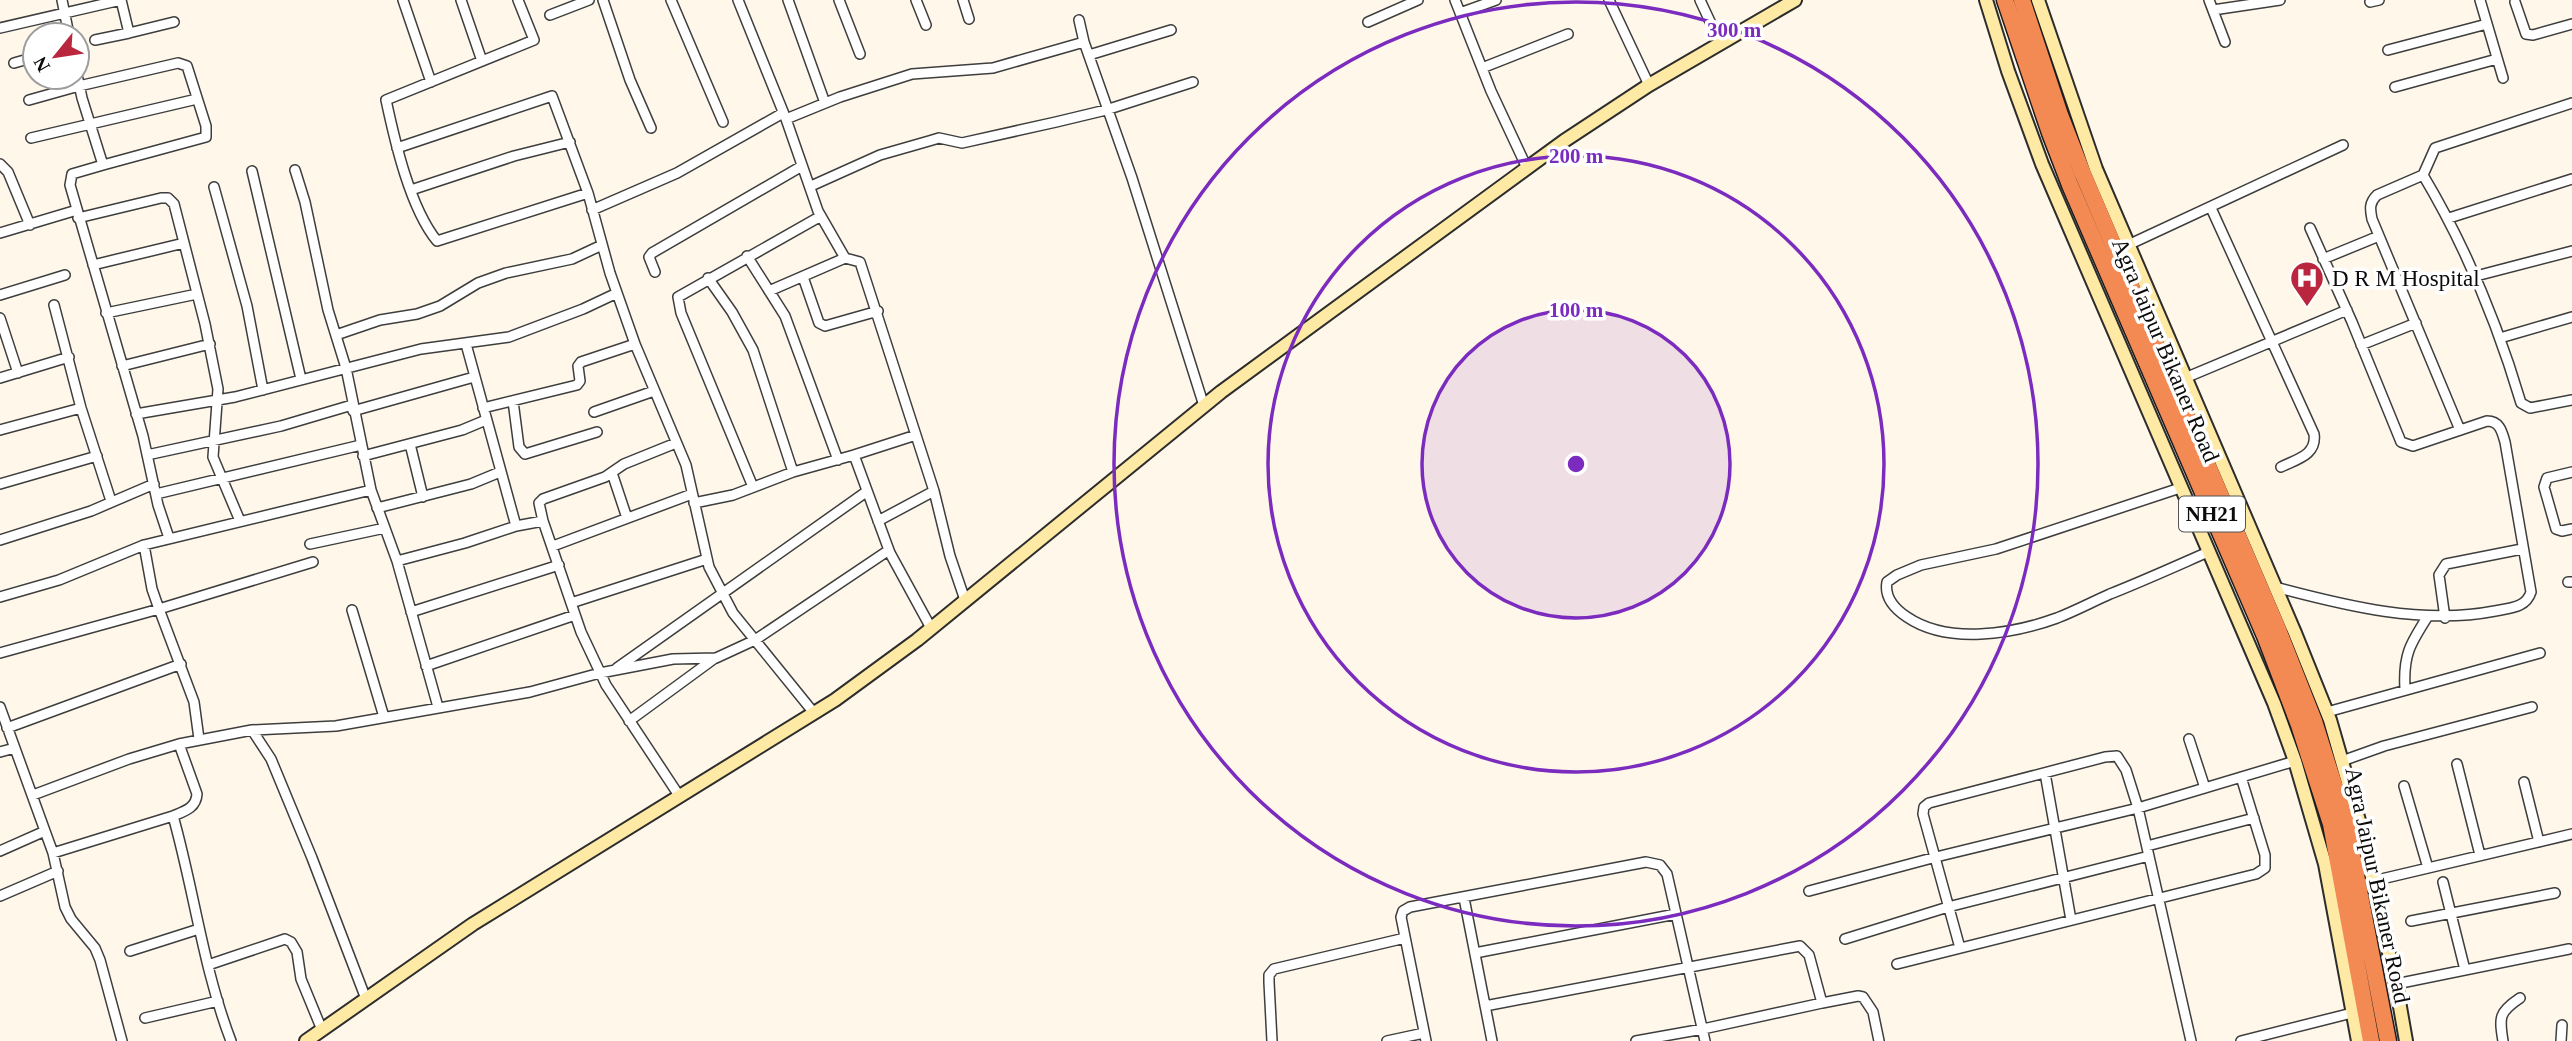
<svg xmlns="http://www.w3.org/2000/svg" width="2572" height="1041" font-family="Georgia,serif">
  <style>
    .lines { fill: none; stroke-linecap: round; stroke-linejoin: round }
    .street-casing { stroke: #3e3e3e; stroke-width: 12 }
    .secondary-casing { stroke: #2d2d2d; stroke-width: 16 }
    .highway-casing { stroke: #1c1c1c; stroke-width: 19 }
    .street { stroke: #fff; stroke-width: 9 }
    .secondary { stroke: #feeaa5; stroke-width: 12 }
    .highway { stroke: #f38a54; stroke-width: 16 }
    .ring { fill: none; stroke: #7b2cbf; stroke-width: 3.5 }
    .labels { text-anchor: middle; stroke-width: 7; stroke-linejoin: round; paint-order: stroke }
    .shield { fill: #fff; stroke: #545454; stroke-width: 2 }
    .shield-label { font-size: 21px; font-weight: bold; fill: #0b0b0b }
    .poi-label { font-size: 23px; fill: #0b0b0b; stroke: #fff; text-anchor: start }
    .street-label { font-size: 23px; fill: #0b0b0b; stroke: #fff }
    .centre { fill: #7b2cbf; stroke: #fff; stroke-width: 3.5 }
    .ring-label { font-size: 21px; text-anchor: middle; font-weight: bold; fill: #7b2cbf; stroke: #fff; stroke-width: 7; stroke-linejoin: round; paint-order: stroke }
  </style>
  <rect width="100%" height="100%" fill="#fff8ea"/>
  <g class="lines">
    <g class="street-casing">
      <path id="street" d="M62 0 69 35
        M121 0 129 33 174 22
        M403 0 431 82
        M461 0 482 61
        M518 0 534 40 386 100C395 142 410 208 437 241L588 193
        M603 0 630 80 651 128
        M671 0 723 122
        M738 0 786 119 818 211 845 258 860 262 934 491 950 556 965 600
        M788 0 825 103
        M839 0 860 54
        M916 0 926 25
        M963 0 969 19
        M1455 0 1491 91 1527 168
        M1609 0 1649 85
        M1700 0 1720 43
        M2209 0 2225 42
        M2480 0 2503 78
        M2370 2 2379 0
        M2515 2 2526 34 2533 35 2572 24
        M2213 10 2280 0
        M1460 13 1496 0
        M550 15 589 0
        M1079 20 1084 42 1132 178 1204 406
        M1368 22 1418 0
        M0 28 121 0
        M95 40 129 33
        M2388 50 2487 24
        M1089 55 1171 30
        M14 63 35 57
        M1482 68 1568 34
        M77 75 82 98 103 165 72 174 70 185 143 436 158 505 169 538
        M2395 87 2497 59
        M29 100 79 86 178 63 187 66 206 126V137L103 165
        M786 119 840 97 912 74 993 68 1084 42
        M31 138 197 99
        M397 148 552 96 588 193 610 273 635 344 686 465 709 567 733 613 814 713
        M0 164 8 172 30 225
        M295 170 305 202 328 310 346 368 371 490
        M252 171 301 379
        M2423 175C2466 247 2497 322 2521 403L2530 408 2572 400
        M811 186 880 155 929 141 939 138 962 143 1056 122 1106 110 1193 82
        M214 187 247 306 263 390
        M411 190 514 156 570 142
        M2211 208 2314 434C2317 455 2297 459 2281 467
        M592 210 677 173 783 113
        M78 218 161 198H168L174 204 205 324 218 389 213 457 240 521
        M2449 218 2572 179
        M0 233 77 210
        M2128 245 2343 145
        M747 256 785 316 838 460
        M2323 259 2379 236
        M93 265 184 243
        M655 272 649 257 652 253 802 166
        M2476 276 2572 251
        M803 277 819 323 825 326 878 311
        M708 278 732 312 753 350 793 472
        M769 291 845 258
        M0 295 65 275
        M54 305 81 408 111 501
        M106 313 197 294
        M0 318 18 373
        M336 335 380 320 417 314 440 306 478 283 506 273 572 259 602 245
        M2500 338 2572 317
        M466 344 516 526
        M2361 345 2416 323
        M122 366 210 344
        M0 378 69 357
        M2185 378 2347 310
        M513 401 519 447 525 454 597 432
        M483 408 577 385 580 381 578 366 581 362 635 344
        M353 411 474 377
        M594 412 654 391
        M136 414 235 397 421 349 509 337 583 309 617 293
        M0 430 81 408
        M2460 430 2372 219C2370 209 2369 203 2377 195L2423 175 2435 148 2572 103
        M410 444 423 497
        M147 455 281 426 352 405
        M854 455 916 435
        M363 456 462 430 486 420
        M2572 472 2547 478 2544 487 2556 529 2562 531 2572 529
        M612 473 627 518
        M0 484 97 456
        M753 487 681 313 678 297 821 216
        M2180 488 1996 549 1921 565 1897 575 1887 582C1884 598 1895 609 1907 617 1948 645 2013 634 2057 618 2075 611 2092 602 2110 594 2143 581 2176 566 2208 552
        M156 494 361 445
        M694 503 733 495 793 472 854 455 890 553 931 628
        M377 508 471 484 500 472
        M543 521 539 503 543 499 605 477 624 464 676 443
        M878 521 934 491
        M0 540 91 511 154 484
        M310 544 385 528
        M144 545 152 589 159 609 194 702 199 739
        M553 546 692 494
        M397 561 438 707
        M2568 582H2572
        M2275 587C2346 606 2423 625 2495 611 2510 608 2526 608 2531 592L2505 442C2502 432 2500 421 2487 421L2413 446 2401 442 2352 322 2310 228
        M0 597 59 580 144 545 371 490 397 561 465 543 516 526 543 521 581 632 606 685 680 797
        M571 603 707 559
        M352 610 384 717
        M411 612 559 565
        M2445 618 2439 575 2446 564 2522 549
        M0 653 159 609 313 562
        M426 666 575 615
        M617 668 866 492
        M2405 689C2403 655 2410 644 2428 616
        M0 707 53 853 65 907 71 919 95 948 100 960 122 1041
        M2327 712 2540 653
        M629 721 715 658
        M7 728 181 664
        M252 730 336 726 530 692 600 673 673 659 716 658 755 640 889 550
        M2189 739 2205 788
        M0 752 15 748
        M2342 761 2384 746 2532 707
        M2457 764 2480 855
        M2045 773 2071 920
        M2524 782 2539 842
        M2404 786 2428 868
        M33 795 129 759 179 744 252 730 271 759 312 858 366 999
        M173 816C194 890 203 968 231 1041
        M2147 846 2254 818
        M0 851 45 831
        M53 853 173 816C185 811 196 808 197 794L179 744
        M2373 881 2572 834
        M2443 882 2465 970
        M1809 891 1936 857 2138 808 2295 761
        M0 896 58 871
        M1464 898 1492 1041
        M2411 921 2555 893
        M1845 939 1948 907 2149 856
        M1960 948 1923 814 1924 807 1929 803 2105 757 2117 756 2126 770 2138 808 2191 1041
        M130 951 199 929
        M1475 953 1676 914
        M1897 964 2256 874 2265 868V855L2241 777
        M208 965 285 939 291 942 297 952 301 979 322 1030
        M2396 984 2569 949
        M1485 1006 1800 946 1809 955 1822 1003 1858 996 1863 997 1873 1012 1879 1041
        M145 1018 218 1001
        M1272 1041 1269 982V975L1274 969 1405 938
        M1387 1041 1424 1033
        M1426 1041 1401 917 1403 911 1410 907 1646 862 1660 865 1667 874 1705 1041
        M1636 1041 1703 1029 1822 1003
        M2241 1041 2352 1013
        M2503 1041C2499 1017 2499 1012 2520 998
        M2561 1041 2562 1025"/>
    </g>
    <g class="secondary-casing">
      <path id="secondary" d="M1986 0 2008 71 2042 164 2274 703 2295 761 2325 864 2358 1041
        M2038 0 2096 169 2295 633 2330 720 2360 824 2396 984 2406 1041
        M306 1041 473 924 835 700 917 640 1221 392 1564 141 1649 85 1795 0"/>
    </g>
    <g class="highway-casing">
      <path id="highway" d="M2005 0 2050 133 2070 185 2265 636 2299 725 2331 824 2371 1041
        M2022 0 2060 115 2083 174 2277 627 2314 721 2346 823 2388 1041"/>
    </g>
    <use href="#street" class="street"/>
    <use href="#secondary" class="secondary"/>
    <use href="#highway" class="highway"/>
  </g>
  <circle cx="1576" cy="464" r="154" fill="#7b2cbf" fill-opacity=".12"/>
  <g class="ring">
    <circle cx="1576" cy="464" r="154"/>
    <circle cx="1576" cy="464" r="308"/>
    <circle cx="1576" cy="464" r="462"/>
  </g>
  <defs>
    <g id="hospital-pin" transform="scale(1.75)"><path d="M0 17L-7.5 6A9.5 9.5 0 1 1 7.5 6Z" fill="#b9263e" stroke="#fff"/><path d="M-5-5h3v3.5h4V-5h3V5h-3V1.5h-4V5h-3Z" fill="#fff"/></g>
  </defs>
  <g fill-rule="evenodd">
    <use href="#hospital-pin" x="2307" y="278"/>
  </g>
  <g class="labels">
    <rect class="shield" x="2179" y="496.5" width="66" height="35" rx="5"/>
    <g class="shield-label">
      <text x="2212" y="521">NH21</text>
    </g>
    <g class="poi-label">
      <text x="2332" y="286">D R M Hospital</text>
    </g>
    <g class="street-label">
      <text transform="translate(2166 350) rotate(67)" y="8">Agra Jaipur Bikaner Road</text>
      <text transform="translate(2378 885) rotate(78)" y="8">Agra Jaipur Bikaner Road</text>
    </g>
  </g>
  <circle cx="1576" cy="464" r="10" class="centre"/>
  <g class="ring-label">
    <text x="1734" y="37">300 m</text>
    <text x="1576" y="163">200 m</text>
    <text x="1576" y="317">100 m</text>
  </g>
  <g transform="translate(56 56) rotate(240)"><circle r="33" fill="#ffffff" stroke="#9d9d9d" stroke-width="2"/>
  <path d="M0-5L12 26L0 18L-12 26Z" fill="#b9263e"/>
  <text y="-10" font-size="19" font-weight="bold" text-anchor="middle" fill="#0b0b0b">N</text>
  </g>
</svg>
